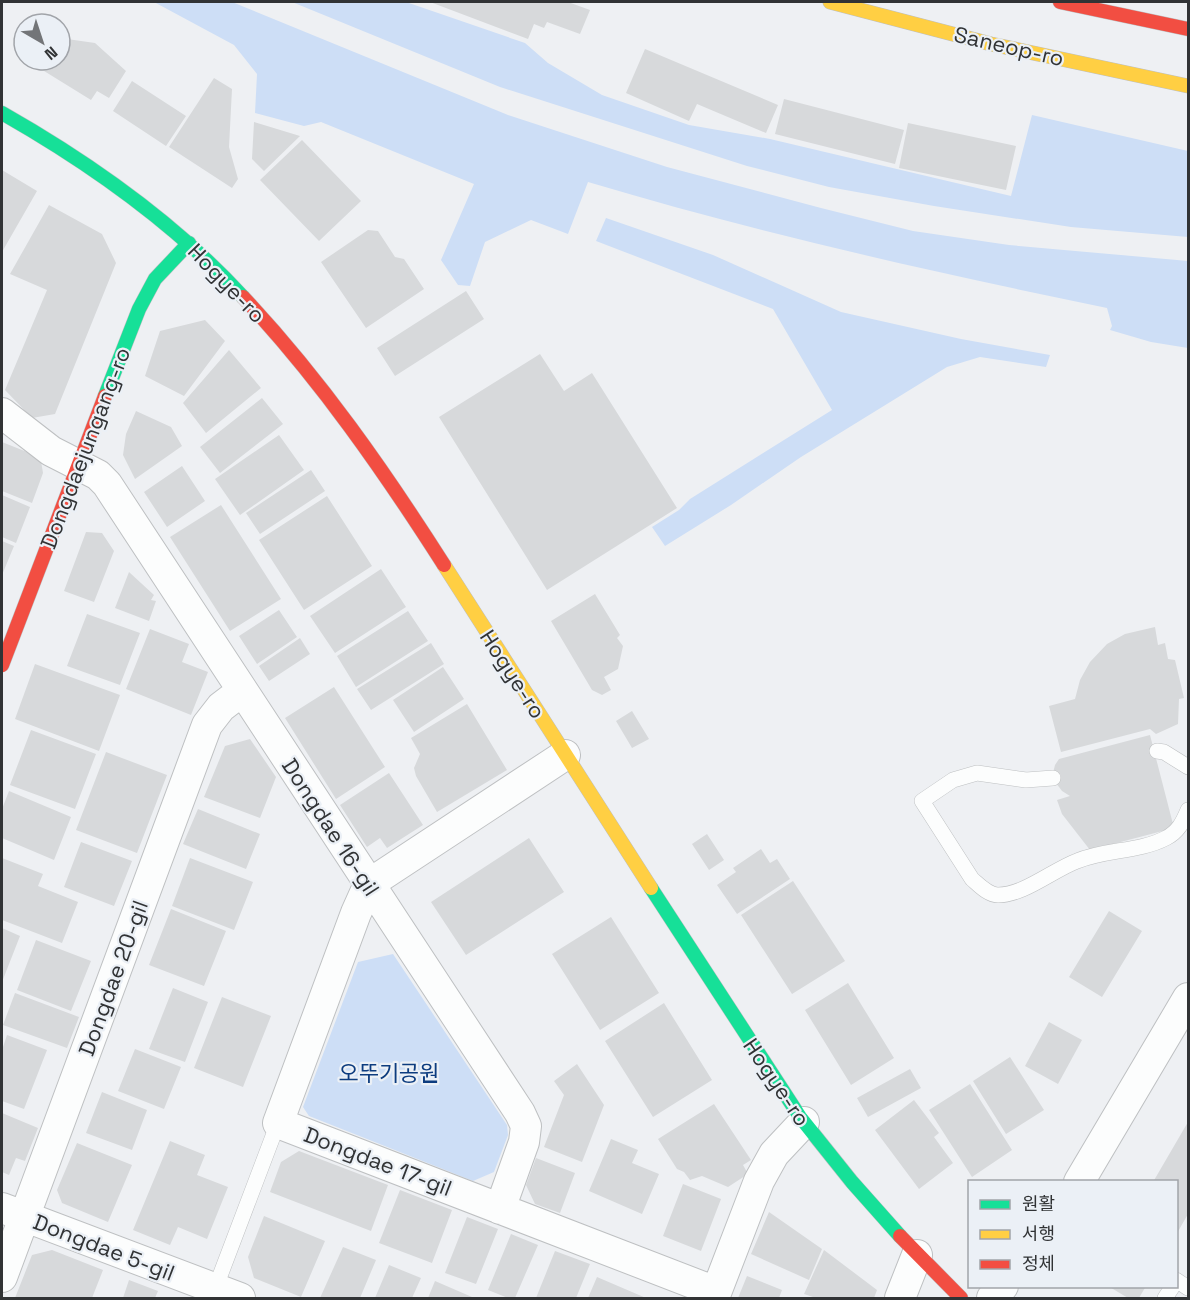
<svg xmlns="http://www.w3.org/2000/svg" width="1190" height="1300" font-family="'Space Grotesk','Noto Sans KR',sans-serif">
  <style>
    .green { fill: #cddef6 }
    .building { fill: #d7d9db }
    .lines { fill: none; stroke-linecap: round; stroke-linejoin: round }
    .lane-casing { stroke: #bec0c2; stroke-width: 16 }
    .street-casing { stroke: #bec0c2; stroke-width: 32 }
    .fast-casing { stroke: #bec0c2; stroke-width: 15 }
    .slow-casing { stroke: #bec0c2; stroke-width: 15 }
    .jam-casing { stroke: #bec0c2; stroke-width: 15 }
    .lane { stroke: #fcfdfd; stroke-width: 15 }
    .street { stroke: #fcfdfd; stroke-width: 30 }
    .fast { stroke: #16e098; stroke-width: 14 }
    .slow { stroke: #ffcf43; stroke-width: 14 }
    .jam { stroke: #f24e42; stroke-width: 14 }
    .labels { text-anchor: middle; stroke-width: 4.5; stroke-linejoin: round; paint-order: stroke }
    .street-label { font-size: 22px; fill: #313335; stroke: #ebf0f6 }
    .park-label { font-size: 22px; fill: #0d3c7f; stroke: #ebf0f6 }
  </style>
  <rect width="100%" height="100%" fill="#eef0f3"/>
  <path class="green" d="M154 2H232L508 115 667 167 821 208 913 231 1009 245 1188 261V348L1151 342 1110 330 1112 326 1107 308C932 272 759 233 588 182L568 234 531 220 485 242 470 286 458 285 441 260 474 184 321 122 304 126 255 113 257 74 234 45Z
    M292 2H406L525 43 548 63 602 95 689 125 770 139 1011 196 1032 115 1188 151V237L1071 227 934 206 829 187 747 166 500 87Z
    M606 218 713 255 841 312 961 339 1050 355 1046 367 980 357 947 367 801 457 731 505 665 546 652 527 679 510 690 499 832 410 773 309 596 241Z
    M393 954 507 1125 508 1135 494 1172 473 1181 309 1116 303 1107 358 962Z"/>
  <path class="building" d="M430 2H568L590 10 580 34 547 22 544 28 534 24 528 39Z
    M60 38 95 43 126 71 109 98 97 91 91 100 36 66 40 60H60Z
    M645 49 778 105 766 133 697 104 689 121 626 93Z
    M214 78 232 89 229 147 238 179 232 188 169 147Z
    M132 81 186 116 166 146 113 111Z
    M784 99 904 130 895 164 775 134Z
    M254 122 300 136 264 171 252 159Z
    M908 123 1016 146 1006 190 899 168Z
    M302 140 361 201 319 241 260 180Z
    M2 170 37 191 2 252Z
    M49 205 102 234 116 263 55 414 32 418 5 390 47 290 10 274Z
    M368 230 378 231 395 257 404 259 424 289 366 328 321 262Z
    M466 291 484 319 395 376 377 348Z
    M205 320 225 341 184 396 145 376 160 331Z
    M229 350 261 388 206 433 183 403Z
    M540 354 564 391 592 373 677 508 547 590 439 417Z
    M262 398 283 424 220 473 200 447Z
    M136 411 171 427 182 446 135 479 123 455 126 434Z
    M279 435 304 470 240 515 215 479Z
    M2 442 37 456 41 461 43 473 32 503 2 491Z
    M182 466 205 501 167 527 144 492Z
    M311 470 325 491 260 534 246 513Z
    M2 495 30 507 16 543 2 537Z
    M327 496 372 566 304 610 259 540Z
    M221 505 281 599 230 631 170 537Z
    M86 532 102 533 114 551 94 602 64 591Z
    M2 541 14 546 2 575Z
    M381 569 406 607 335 653 310 616Z
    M129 572 154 595 151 600 156 601 149 621 115 608Z
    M595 594 620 635 617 638 623 646 618 669 604 677 611 690 602 695 592 690 551 621Z
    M279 610 297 637 257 664 239 636Z
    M408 611 428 641 356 687 337 656Z
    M87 614 140 633 120 685 67 666Z
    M1155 627 1158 645 1165 643 1168 659 1175 660 1184 698 1179 699 1178 724 1156 734 1150 729 1061 752 1049 706 1075 699 1080 680 1090 662 1107 644 1125 634Z
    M150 629 189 644 182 662 208 672 191 715 126 689Z
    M300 638 310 654 269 681 259 666Z
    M431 643 444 664 371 710 357 689Z
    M35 664 120 695 99 751 15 719Z
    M443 667 464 699 414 732 393 700Z
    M334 687 385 767 336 799 285 718Z
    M467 704 507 770 437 812 416 776 414 768 420 754 411 738Z
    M632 711 649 739 632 748 616 721Z
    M31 730 96 754 75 809 10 785Z
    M1150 735 1174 828 1090 850 1062 814 1057 800 1070 796 1062 791 1056 783 1053 773 1055 765 1059 759Z
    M250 739 276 777 260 818 204 797 225 746Z
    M106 752 167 775 137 853 76 830Z
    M389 773 423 825 387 848 380 838 367 847 340 805Z
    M9 791 71 817 54 860 2 838V809Z
    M198 809 260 834 246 869 183 844Z
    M707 834 724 860 709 870 692 844Z
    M529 838 564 892 466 955 431 902Z
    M81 842 132 861 114 906 64 887Z
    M761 849 770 863 777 859 790 879 737 914 717 885 736 872 733 868Z
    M2 858 43 874 38 886 78 902 62 943 2 920Z
    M190 858 253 882 234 930 172 906Z
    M793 881 845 961 792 994 741 915Z
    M171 909 226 931 204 986 149 965Z
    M1109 911 1142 931 1102 997 1069 977Z
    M611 917 659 993 600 1030 552 954Z
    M2 928 20 936 2 982Z
    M36 940 91 961 71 1011 17 990Z
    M848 983 894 1058 851 1085 805 1010Z
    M173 988 208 1002 185 1062 149 1049Z
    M15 993 79 1017 67 1048 3 1025Z
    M222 997 271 1016 243 1087 194 1068Z
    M664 1003 712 1080 653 1117 605 1041Z
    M1049 1022 1082 1040 1058 1084 1025 1066Z
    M7 1035 47 1050 24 1109 2 1101V1050Z
    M135 1049 181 1067 164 1109 118 1091Z
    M1010 1057 1044 1110 1006 1134 973 1081Z
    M577 1064 604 1105 582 1162 544 1147 564 1095 554 1081Z
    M910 1069 921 1088 868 1117 857 1098Z
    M970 1084 1012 1150 972 1177 929 1110Z
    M102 1092 147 1110 132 1150 86 1133Z
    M914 1100 939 1133 934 1137 953 1163 919 1189 875 1130Z
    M714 1104 751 1160 743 1165 748 1174 728 1187 702 1176 690 1180 684 1172 677 1169 658 1139Z
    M2 1113 38 1128 25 1161 16 1158 9 1175 2 1172Z
    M1188 1122V1214L1176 1235V1182H1153Z
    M611 1139 638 1150 632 1163 659 1174 642 1214 589 1191Z
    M170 1141 205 1155 197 1175 228 1187 207 1239 178 1227 170 1245 133 1230Z
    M77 1143 132 1165 108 1222 62 1203 57 1190Z
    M299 1151 388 1185 371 1231 270 1192 281 1162Z
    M536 1158 575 1173 560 1213 535 1204 526 1185Z
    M683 1184 721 1199 701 1251 663 1236Z
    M400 1190 452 1210 432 1263 379 1243Z
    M769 1212 822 1249 809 1280 751 1254Z
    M264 1216 325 1241 301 1297 254 1278 248 1257Z
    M467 1217 498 1229 476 1284 445 1273Z
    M511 1234 538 1245 515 1298H508L488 1290Z
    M343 1247 376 1260 360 1298H320Z
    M52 1250 103 1270 92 1298H15L32 1255Z
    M824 1250 877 1290 874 1298H816L804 1294Z
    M555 1251 590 1264 576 1298H536Z
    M389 1265 421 1278 412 1298H375Z
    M747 1276 782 1290 779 1298H738Z
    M597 1277 646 1298H588Z
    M129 1280 158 1291 155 1298H123Z
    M435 1281 472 1297 471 1298H428Z
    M1108 1286H1146L1139 1298H1128Z"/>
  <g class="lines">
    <g class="lane-casing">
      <path id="lane" d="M1157 751 1164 752 1188 767
        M1053 778 1026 780 977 773 953 780 922 801 972 879C979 885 988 895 998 895 1024 895 1053 870 1077 861 1106 849 1139 852 1166 838 1178 832 1183 822 1188 810
        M1176 1280 1188 1288
        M215 1289 278 1123
        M1165 1298 1173 1286"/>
    </g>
    <g class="street-casing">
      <path id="street" d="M2 413 51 451 98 475 107 484 520 1113 526 1126 524 1142 500 1209
        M565 755 369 884 356 913 278 1123 716 1292
        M1079 1182 1188 998
        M2 1208 240 1298
        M2 1277 207 725 221 707 242 691
        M714 1298 759 1181 774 1154 804 1122
        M900 1298 917 1255
        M992 1298 1003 1286"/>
    </g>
    <g class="fast-casing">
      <path id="fast" d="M2 113C90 163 174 222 243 297
        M105 396 139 309 155 279 189 243
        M651 888 800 1117 852 1182 900 1236"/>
    </g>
    <g class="slow-casing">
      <path id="slow" d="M830 2 991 44 1188 86
        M444 565 651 888"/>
    </g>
    <g class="jam-casing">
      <path id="jam" d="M1060 2 1188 29
        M243 297C320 379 384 471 444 565
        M2 665 105 396
        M900 1236 961 1298"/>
    </g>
    <use href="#lane" class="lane"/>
    <use href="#street" class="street"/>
    <use href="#fast" class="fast"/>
    <use href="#slow" class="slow"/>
    <use href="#jam" class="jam"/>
  </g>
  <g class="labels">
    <g class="street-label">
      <text transform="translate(1009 46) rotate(13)" y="8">Saneop-ro</text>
      <text transform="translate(227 283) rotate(46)" y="8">Hogye-ro</text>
      <text transform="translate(85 448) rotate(-69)" y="8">Dongdaejungang-ro</text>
      <text transform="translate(513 674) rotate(57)" y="8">Hogye-ro</text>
      <text transform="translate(331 827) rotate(57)" y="8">Dongdae 16-gil</text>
      <text transform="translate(113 978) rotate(-70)" y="8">Dongdae 20-gil</text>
      <text transform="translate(777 1082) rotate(56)" y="8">Hogye-ro</text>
      <text transform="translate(378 1161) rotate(21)" y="8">Dongdae 17-gil</text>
      <text transform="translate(104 1247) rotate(21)" y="8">Dongdae 5-gil</text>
    </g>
    <g class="park-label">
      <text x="389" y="1081">오뚜기공원</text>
    </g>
  </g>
  <rect width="1190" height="1300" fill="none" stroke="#313335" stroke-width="6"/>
  <rect x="968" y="1180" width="210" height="108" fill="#ebf0f6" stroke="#a1a4a9" stroke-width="1.5"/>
  <rect x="980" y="1200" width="30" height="9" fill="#16e098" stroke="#a1a4a9" stroke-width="1.5"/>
  <text x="1022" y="1210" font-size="18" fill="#313335">원활</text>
  <rect x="980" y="1230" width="30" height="9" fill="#ffcf43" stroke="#a1a4a9" stroke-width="1.5"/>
  <text x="1022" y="1240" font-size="18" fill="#313335">서행</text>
  <rect x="980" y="1260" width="30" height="9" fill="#f24e42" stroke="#a1a4a9" stroke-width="1.5"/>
  <text x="1022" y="1270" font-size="18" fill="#313335">정체</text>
  <g transform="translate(42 42) rotate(141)"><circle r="28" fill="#ebf0f6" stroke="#a1a4a9" stroke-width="1.5"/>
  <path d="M0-4.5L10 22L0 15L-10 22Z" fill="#737578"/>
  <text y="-9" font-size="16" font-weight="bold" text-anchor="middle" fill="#313335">N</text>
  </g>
</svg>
